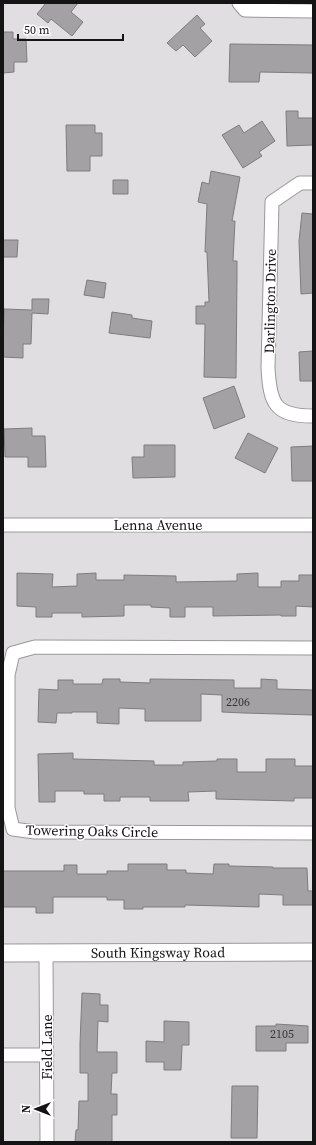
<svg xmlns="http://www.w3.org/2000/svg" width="316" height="1145" font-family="'Source Serif 4',serif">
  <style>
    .building { fill: #a3a1a3; stroke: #7e7c7e }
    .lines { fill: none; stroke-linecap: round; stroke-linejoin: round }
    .minor-casing { stroke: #9a989a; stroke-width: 15 }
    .tertiary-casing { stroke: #9a989a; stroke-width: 19 }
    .minor { stroke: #fff; stroke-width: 13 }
    .tertiary { stroke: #fff; stroke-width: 17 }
    .labels { text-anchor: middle; stroke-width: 3; stroke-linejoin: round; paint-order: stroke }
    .number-label { font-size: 12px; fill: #383738 }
    .street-label { font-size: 14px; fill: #151415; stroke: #fff }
  </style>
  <rect width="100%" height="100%" fill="#e1dee1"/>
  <path class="building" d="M46 3H78L71 12 83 22 72 36 51 19 48 23 37 14Z
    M197 15 205 24 200 28 212 41 195 57 183 45 176 51 167 43Z
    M3 32H13V39H26L27 62H14V72L3 73Z
    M230 44 313 45V73L260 72 259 82H229Z
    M286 111H298V118H313V145L287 146Z
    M262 121 275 141 259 152 262 156 243 168 222 135 239 125 244 133Z
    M66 125H95V133H102V156H90V171H67Z
    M211 171 240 177 232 221H235L233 261H237V277L236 378 204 377 205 324H196V306H205V302H209L207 252H205L207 204 198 202 202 182 209 184Z
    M113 180H128V194H113Z
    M302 213 313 214V293L301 294 299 241Z
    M3 240H18L17 257H3Z
    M87 280 106 283 104 298 84 295Z
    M32 299H49L48 314 32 313 31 344H23V358L3 357 4 309 32 310Z
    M112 312 132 315V318L152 321 150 338 109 333Z
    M313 351V381H300L299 352Z
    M234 386 245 417 214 429 203 398Z
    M32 428V436H45L46 467H28V457H5L4 429Z
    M248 433 278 448 265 473 235 458Z
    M144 445H175V477L133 478 132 457H144Z
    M313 446V481H292L291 447Z
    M17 573 53 574 52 587 77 586V574L96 573V580H124V575L176 576V582L237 581V574L258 573V587H281V581H299V575H313V607L296 606V616H281V615L213 616V607H185V617H170V608L151 607V605H124V616L82 617V613H52V617H36V607L17 606Z
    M103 679H120V682L150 683V679L234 680V688H261V679L277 680V689L313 690V715L244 713 222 712V695L201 694V721H145V709L119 708V724L97 723V712H72V713H57L56 723 38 722 39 689 58 690V680H73V684H102Z
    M73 753V759L154 761V765H183V762L217 761V759H237V772H266V759H295V766H313V798H294V801L216 799V791L188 792 189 801H150V797H120V801H104V794H84V791H55V802H39L38 754Z
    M128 864H167V870H186V873L213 874 214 864H229V866L273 867V868H307L308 891H313V905H283V895L259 894V907L185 905V907H143V909H124V900H107V897H53V913H36V907H3V871H64V865H77V874H107V871H128Z
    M82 993 100 994V1005H108V1022L98 1021 97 1052H117V1073H112L111 1094H117V1115H112V1142H75L76 1130H78L79 1101H88V1073H80V1043Z
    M164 1021 189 1022V1045H182L181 1070H164V1062H146V1041L164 1042Z
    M276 1024 308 1026V1043H286V1051H256V1026H276Z
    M232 1086H258L257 1138H231Z"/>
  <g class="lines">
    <g class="minor-casing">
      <path id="minor" d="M239 3 245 10 313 11
        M313 183H300L272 202 268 368C270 403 274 416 313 416
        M3 525H313
        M313 648 35 647 13 653 8 675V808L13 829 35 832 313 833
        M46 953 47 1142
        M3 1055H47"/>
    </g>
    <g class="tertiary-casing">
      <g id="tertiary">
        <path id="s1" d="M3 953 313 952"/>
      </g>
    </g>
    <use href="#minor" class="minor"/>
    <use href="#tertiary" class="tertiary"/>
  </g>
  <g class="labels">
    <g class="number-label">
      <text x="238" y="706">2206</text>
      <text x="282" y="1038">2105</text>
    </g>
    <g class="street-label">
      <text transform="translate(270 301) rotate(-89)" y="5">Darlington Drive</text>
      <text x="158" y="530">Lenna Avenue</text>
      <text transform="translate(92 831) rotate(1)" y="5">Towering Oaks Circle</text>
      <text dy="5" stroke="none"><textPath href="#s1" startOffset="155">South Kingsway Road</textPath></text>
      <text transform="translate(47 1047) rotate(-90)" y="5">Field Lane</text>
    </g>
  </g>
  <rect width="316" height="1145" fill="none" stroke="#151415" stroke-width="8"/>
  <g transform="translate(36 1109) rotate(270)" stroke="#ffffff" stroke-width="3" paint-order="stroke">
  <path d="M0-3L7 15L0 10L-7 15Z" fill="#151415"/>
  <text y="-6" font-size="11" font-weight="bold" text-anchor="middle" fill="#151415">N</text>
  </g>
  <path d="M18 34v6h105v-6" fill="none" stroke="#151415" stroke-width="2"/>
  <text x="24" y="34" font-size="12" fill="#151415" stroke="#ffffff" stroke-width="3" paint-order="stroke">50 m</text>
</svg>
